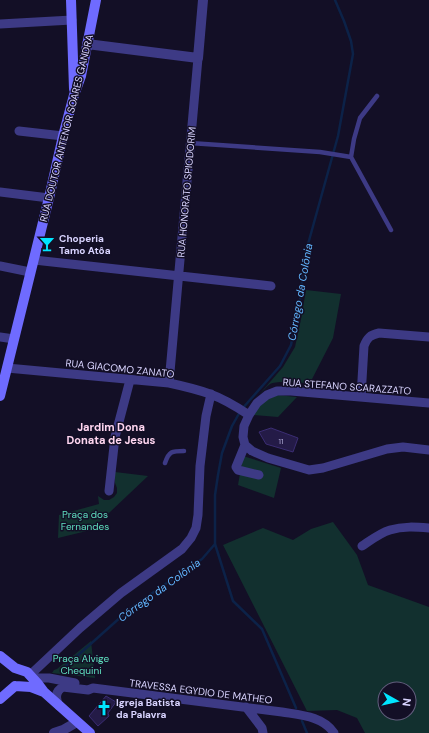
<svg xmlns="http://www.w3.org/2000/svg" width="429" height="733" font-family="'DM Sans',sans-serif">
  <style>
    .green { fill: #12302f; fill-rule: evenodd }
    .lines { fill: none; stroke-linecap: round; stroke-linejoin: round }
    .stream { stroke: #0c2248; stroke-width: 2.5 }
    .building { fill: #241b47; stroke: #3b2d73 }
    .service { stroke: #3d3a85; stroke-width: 4.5 }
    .minor { stroke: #3d3a85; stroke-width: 9 }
    .tertiary { stroke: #3d3a85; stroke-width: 10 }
    .secondary { stroke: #6f6bff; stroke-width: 10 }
    .labels { text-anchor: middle; stroke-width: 3; stroke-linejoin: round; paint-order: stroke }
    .number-label { font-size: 8px; fill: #aca6d1 }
    .street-label { font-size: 10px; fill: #d9d4ff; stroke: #130f26 }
    .poi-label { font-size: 10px; font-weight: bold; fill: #d9d4ff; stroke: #130f26; text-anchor: start }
    .park-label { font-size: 10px; fill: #5fe0c0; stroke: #130f26 }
    .water-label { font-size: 11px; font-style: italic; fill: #62b6ff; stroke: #130f26 }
    .neighbourhood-label { font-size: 11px; font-weight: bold; fill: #ffd6f0; stroke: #130f26 }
  </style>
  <rect width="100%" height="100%" fill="#130f26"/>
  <path class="green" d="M306 290 341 294 333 338 310 383C300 383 277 380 270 384 266 387 262 392 258 396L283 367 295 347 301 319Z
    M277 395 297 397 278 417 253 415C259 404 266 400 277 395Z
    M243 456 281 468 274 498 238 485Z
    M115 472 148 476 91 530 58 538 59 515 99 504 98 496 104 500H109L114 497 117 493V488L115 483Z
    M333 522 357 555 368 585 429 607V733H365L357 718 337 710 307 711 223 545 263 528 293 540 311 529ZM385 689H409V713H385Z
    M91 641 95 678 52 673 54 670 57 669Z"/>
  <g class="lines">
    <path class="stream" d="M215 544 233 601 262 629 296 708
      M66 666 132 607 202 559 215 544V495L218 475 222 453 232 426 241 410 280 366 291 345 300 300 305 255 338 136 353 54 351 41 344 21 335 0
      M302 721 307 733"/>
  </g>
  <path class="building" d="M271 428 298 438 293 452 266 444 259 432Z
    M106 696 116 702 108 713 109 716 98 726 89 716Z"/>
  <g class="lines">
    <path class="service" d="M190 143 320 152 351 157 391 230
      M351 157 354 139 360 118 377 96
      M165 463C169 451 172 451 184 451"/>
    <path class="minor" d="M0 24 72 20
      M19 131 63 136
      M0 192 49 198
      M34 260 271 286
      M0 266 30 272
      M0 337 14 339
      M7 368 169 383C183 386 196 389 210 394 224 399 237 407 249 415
      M169 383 198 58
      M361 397 364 346C367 338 370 335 379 333L429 337
      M429 403 291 391H277L267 395 257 403 249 415 244 426 243 437 245 445 252 451 268 458 309 470 323 468 387 449 403 447 429 450
      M245 445 236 467 238 470 259 475
      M109 491 115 437 130 380
      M362 546C371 540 380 533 390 530 403 526 416 527 429 528
      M30 675 80 628 121 593 182 549 191 538 196 528 198 515 200 466 206 416 211 394
      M33 678H49L75 683
      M59 706C55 698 55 691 63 687L88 690 93 688 282 712C300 715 323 716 334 733
      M246 707 262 728 263 733"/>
    <path class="tertiary" d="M87 44 198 58 203 0
      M54 733 63 730 77 722"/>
    <path class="secondary" d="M71 0 74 89
      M0 396 49 198 63 136 74 95 81 76 96 0
      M0 656 15 668 27 672 38 684 44 692 90 733
      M15 686 31 687 44 692
      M0 699 15 686"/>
  </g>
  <defs>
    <g id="bar-bare" transform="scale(1.2)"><path d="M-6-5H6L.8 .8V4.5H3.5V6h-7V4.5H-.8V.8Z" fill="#00e5ff" stroke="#130f26" stroke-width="2.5" paint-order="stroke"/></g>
    <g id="church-bare" transform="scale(1.2)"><path d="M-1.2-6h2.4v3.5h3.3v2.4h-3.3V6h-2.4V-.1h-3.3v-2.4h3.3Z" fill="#00e5ff" stroke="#130f26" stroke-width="2.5" paint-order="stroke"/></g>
  </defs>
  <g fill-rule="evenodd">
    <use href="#bar-bare" x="47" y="244"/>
    <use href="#church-bare" x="104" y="708"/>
  </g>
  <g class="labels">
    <g class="number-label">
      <text x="281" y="444">11</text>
    </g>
    <g class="street-label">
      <text transform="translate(66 128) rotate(-76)" y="4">RUA DOUTOR ANTENOR SOARES GANDRA</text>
      <text transform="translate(186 192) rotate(-85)" y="4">RUA HONORATO SPIODORIM</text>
      <text transform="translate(120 368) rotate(6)" y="4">RUA GIACOMO ZANATO</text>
      <text transform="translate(347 386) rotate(4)" y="4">RUA STEFANO SCARAZZATO</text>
      <text transform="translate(201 691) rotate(7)" y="4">TRAVESSA EGYDIO DE MATHEO</text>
    </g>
    <g class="poi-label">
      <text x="59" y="242">Choperia<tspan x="59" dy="12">Tamo Atôa</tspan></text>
      <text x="116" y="706">Igreja Batista<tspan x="116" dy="12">da Palavra</tspan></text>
    </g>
    <g class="park-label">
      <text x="85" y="518">Praça dos<tspan x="85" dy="12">Fernandes</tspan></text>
      <text x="81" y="662">Praça Alvige<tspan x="81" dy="12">Chequini</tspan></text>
    </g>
    <g class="water-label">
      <text transform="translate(300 292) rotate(-80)" y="4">Córrego da Colônia</text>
      <text transform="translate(159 590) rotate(-36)" y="4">Córrego da Colônia</text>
    </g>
    <g class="neighbourhood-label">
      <text x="111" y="431">Jardim Dona<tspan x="111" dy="13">Donata de Jesus</tspan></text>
    </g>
  </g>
  <g transform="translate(397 701) rotate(98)"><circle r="19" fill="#130f26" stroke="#625e7d"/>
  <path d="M0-3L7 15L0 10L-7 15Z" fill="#00e5ff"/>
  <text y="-6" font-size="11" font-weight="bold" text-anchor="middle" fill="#d9d4ff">N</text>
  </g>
</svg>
